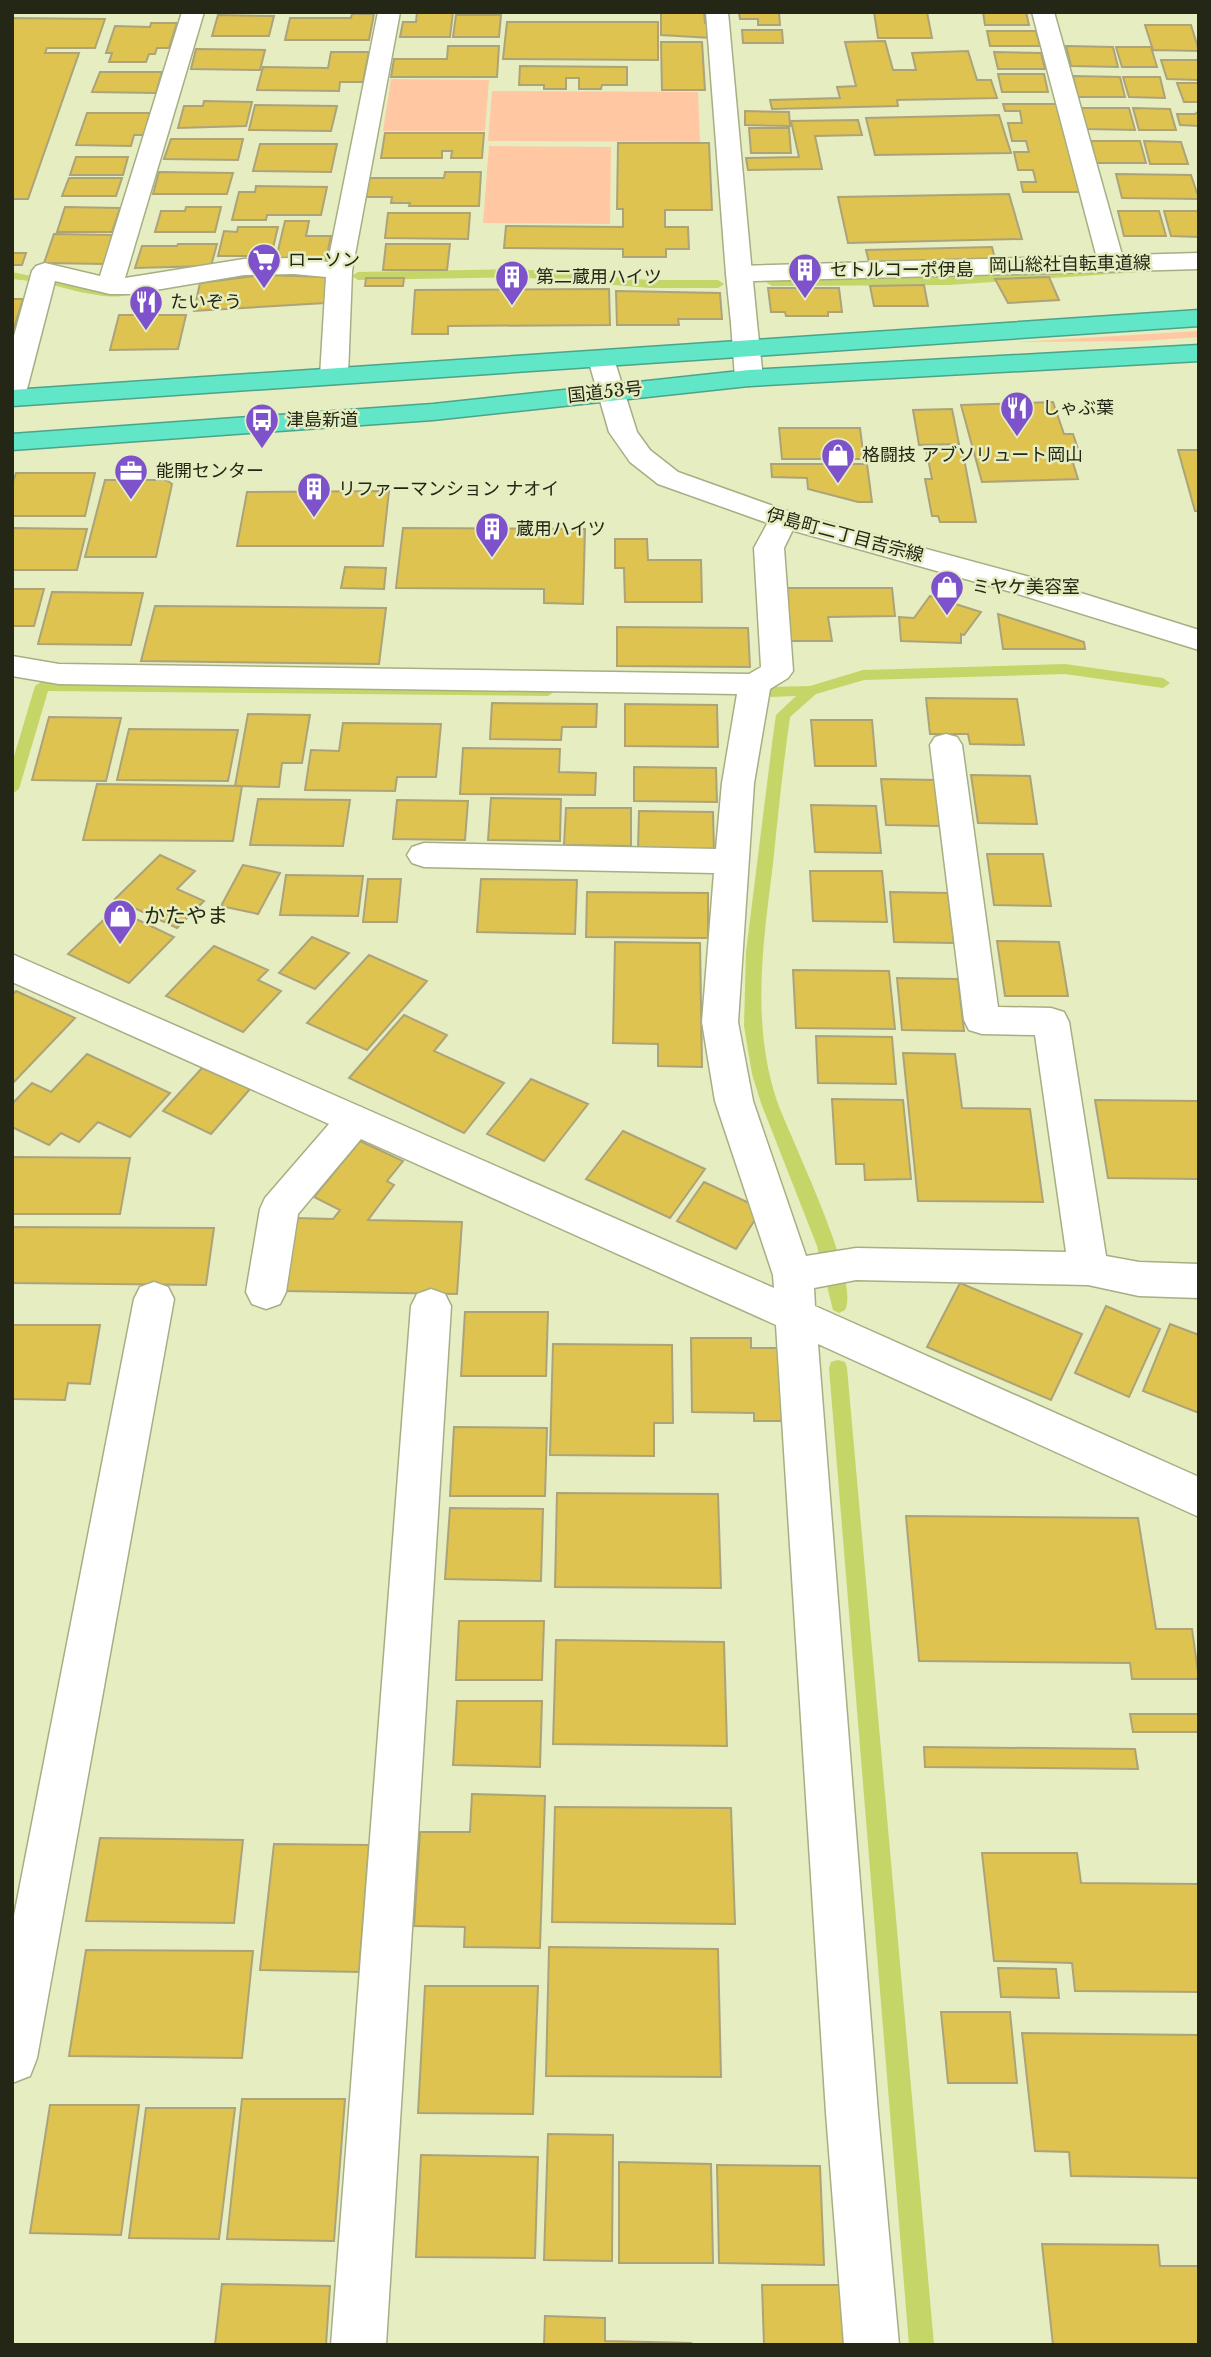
<svg xmlns="http://www.w3.org/2000/svg" width="1211" height="2357" font-family="'Libre Baskerville','Noto Sans JP',serif">
  <style>
    .green { fill: #ffc8a2 }
    .lines { fill: none; stroke-linecap: round; stroke-linejoin: round }
    .stream { fill: #c5d567; fill-rule: evenodd }
    .building { fill: #dec350; stroke: #ada379; stroke-width: 2 }
    .street-casing { stroke: #a7ae84; stroke-width: 3 }
    .secondary-casing { stroke: #a7ae84; stroke-width: 3 }
    .highway-casing { stroke: #4ca38a; stroke-width: 3 }
    .street { fill: #fff; fill-rule: evenodd }
    .secondary { fill: #fff; fill-rule: evenodd }
    .highway { fill: #62e6c8; fill-rule: evenodd }
    .labels { text-anchor: middle; stroke-width: 5; stroke-linejoin: round; paint-order: stroke }
    .far-poi-label { font-size: 18px; fill: #242616; stroke: #e5edc1; text-anchor: start }
    .far-street-label { font-size: 18px; fill: #242616; stroke: #e5edc1 }
    .poi-label { font-size: 21px; fill: #242616; stroke: #e5edc1; text-anchor: start }
  </style>
  <rect width="100%" height="100%" fill="#e5edc1"/>
  <path class="green" d="M391 79 489 80 485 131H383Z
    M492 91 698 92 700 142 488 141Z
    M489 146 611 147 610 224 483 223Z
    M1199 331V337L1141 341 1017 342Z"/>
  <g class="lines">
    <path class="stream" d="M1136 267 1140 268V272L949 285 772 286 766 282 772 278 949 277Z
      M271 269 275 271V275L212 284 206 280 212 276Z
      M517 269 650 280H718L724 284 718 288H650L517 277 358 280 352 276 358 272Z
      M12 272 36 277 30 281 12 279Z
      M53 278C65 281 126 290 131 293 117 303 67 289 49 284V280Z
      M1065 664 1163 678 1170 683 1163 688 1065 674 864 680 816 694 790 717C783 766 778 815 773 864 763 944 751 1023 777 1101 790 1138 861 1280 845 1310L839 1313 833 1310 817 1246 761 1103 752 1074 744 1026 746 952 773 736 776 715 796 696 770 697 763 692 770 687 810 686 863 670Z
      M42 681 548 686 555 691 548 696 48 691 19 789 12 794V763L35 686Z
      M838 1360 845 1362 847 1368 934 2345H909L829 1368 831 1362Z"/>
  </g>
  <path class="building" d="M417 12H453L450 37H400L403 22H416Z
    M661 12H704L705 23H710L711 38 661 35Z
    M739 12H779L780 25H758V19H740Z
    M874 12H927L932 38H878Z
    M983 12H1026L1029 25H985Z
    M352 14H374L369 40H285L290 18H351Z
    M218 15 274 16 269 36H212Z
    M456 15H501L499 37H453Z
    M12 18 105 19 95 48H47L45 53H79L28 199H12Z
    M507 22H658V60L503 59Z
    M151 23H177L169 48H157L155 54H149L146 62H109L112 53H106L115 26 150 27Z
    M1145 25H1191L1199 51 1153 50Z
    M742 30H782L783 43H743Z
    M987 31H1036L1040 46H990Z
    M885 41 893 70H916L912 53 968 51 977 80H991L997 98 897 100 898 106 772 109 770 100 840 98 837 87 856 86 845 42Z
    M661 42H702L705 90H662Z
    M448 46H499L497 77H391L394 59H447Z
    M1066 46 1113 47 1118 67 1071 66Z
    M1116 47H1151L1157 67H1122Z
    M196 49 265 50 260 70 191 69Z
    M331 52H369L363 82H340L339 91 257 90 263 67 328 68Z
    M994 52 1041 53 1045 69H998Z
    M1161 60H1199V80L1167 79Z
    M520 66 627 67V85H602L601 89H579V78H566V89H544V85H519Z
    M100 72H162L156 93 92 92Z
    M998 74H1044L1048 92H1002Z
    M1073 76 1120 77 1125 97H1078Z
    M1123 77H1160L1165 98 1129 97Z
    M1177 83H1199V102H1184Z
    M204 101 252 102 246 126 178 128 184 106H203Z
    M1003 104H1057L1080 192H1023L1021 182H1036L1033 170H1018L1014 152H1029L1026 141H1012L1008 123H1022L1020 111H1005Z
    M255 105 337 106 331 131 249 130Z
    M1081 108H1129L1135 130 1086 129Z
    M1133 108 1170 109 1176 130H1139Z
    M745 111 789 112 790 126 745 125Z
    M1199 111V126L1180 125 1177 114H1195Z
    M87 113H150L144 135H134L131 146 76 145Z
    M999 115 1011 153 875 155 866 118Z
    M858 120 862 135 815 136 822 169 748 170 746 158 799 157 791 121Z
    M749 128H789L791 153H751Z
    M385 133H484L482 158H451L452 151H442V158H381Z
    M171 139H243L238 160 164 159Z
    M1091 141H1140L1146 163H1096Z
    M1144 141 1181 142 1188 164H1150Z
    M618 143H709L712 210H665V227H688L689 249H666V257H623V249L504 248 506 226 623 227V209H617Z
    M260 144H337L331 172 253 171Z
    M76 157H128L123 175H70Z
    M159 172 233 173 227 194H153Z
    M445 172H481L479 206H409L410 203H391L392 197H365L368 178H444Z
    M1116 174 1191 175 1199 199 1122 198Z
    M69 178H122L116 196H62Z
    M256 186 327 187 321 215H267L266 220H232L239 192H255Z
    M1009 194 1022 239 848 243 838 197Z
    M65 207 120 208 112 232H57Z
    M186 207H221L215 232H155L161 211H185Z
    M1118 211H1159L1166 236H1124Z
    M1164 211H1199V237L1171 236Z
    M388 213H470L468 239 385 238Z
    M285 221H309L306 236H331L326 260 276 259Z
    M238 227H278L271 256H218L224 231 237 232Z
    M54 234 114 235 105 264 44 263Z
    M178 244H217L211 266 135 268 142 246H177Z
    M386 244H450L447 270H383Z
    M992 247 995 259 869 262 866 250Z
    M12 253H26L22 265H12Z
    M261 275 329 277 325 303 194 311 200 283Z
    M1049 277 1059 300 1008 303 995 279Z
    M366 278H404L403 286H365Z
    M924 285 928 306H874L870 286Z
    M768 288H839L842 312H828V316H786L785 312H771Z
    M609 289 610 325 448 326V334H412L415 290Z
    M616 291 720 293 722 319H678L679 325H617Z
    M12 299H23L13 331H12Z
    M119 315H186L178 349 110 350Z
    M1053 402 1064 434H1073L1079 452 1070 453 1078 479 982 482 961 405Z
    M952 409 959 444 919 445 913 410Z
    M779 428H860L864 459H782Z
    M926 448H962L976 522H940L938 516H932L925 479H932Z
    M1178 450H1199V511H1195Z
    M771 464H867L872 502H858L808 489 807 478 772 477Z
    M16 473H95L85 516H12V485Z
    M105 480H166L172 484 156 557H85Z
    M389 491 383 546H237L247 492Z
    M12 528 87 529 77 570H12Z
    M403 528 585 529 583 604 544 603V589L396 588Z
    M615 539H647L648 560H701L702 602H625L624 568H615Z
    M345 567 386 568 384 589 341 588Z
    M783 588H892L895 616 828 617 832 641H788Z
    M12 589H44L34 626H12Z
    M52 592 143 593 131 645 38 644Z
    M930 596 981 612 964 635 961 634V643L901 641 899 617 914 618Z
    M155 606 386 608 379 664 141 661Z
    M998 614 1084 642 1085 649H1003Z
    M617 627 748 628 750 667 617 666Z
    M926 698 1017 699 1024 745 970 744 968 734H930Z
    M492 703 597 704 596 727H562L561 740 490 739Z
    M625 704 717 705 718 747 625 746Z
    M248 714 310 715 302 763H282L279 787 235 786Z
    M49 717 121 718 106 781 32 780Z
    M811 720H872L876 766H815Z
    M343 723 441 724 436 777H397L395 791 305 790 311 750 339 751Z
    M129 729 238 730 228 781 117 780Z
    M463 748 560 749 559 772 596 773 595 795 460 794Z
    M634 767 716 768 717 802 634 801Z
    M971 775 1030 776 1037 824 978 823Z
    M881 779 936 780 941 826 886 825Z
    M97 784 242 786 233 841 83 840Z
    M491 798 561 799 560 841 488 840Z
    M258 799 350 800 343 846 250 845Z
    M397 800 468 801 465 840 393 839Z
    M811 805 876 806 881 853 815 852Z
    M566 808H631V846L564 845Z
    M639 811 713 812 714 850H638Z
    M987 854H1043L1051 906 994 905Z
    M160 855 195 871 177 889 204 901 177 928 115 899Z
    M243 865 280 873 258 914 221 906Z
    M810 871H882L887 922 813 921Z
    M286 875 363 876 358 916 280 915Z
    M368 879H401L397 922H363Z
    M481 879 577 880 575 934 477 932Z
    M587 892 708 893V938L586 937Z
    M890 892 948 893 954 943 894 942Z
    M115 909 174 937 129 983 68 954Z
    M312 937 349 953 315 989 279 973Z
    M997 941 1059 942 1068 996H1005Z
    M615 942 700 943 702 1067 658 1066V1044L613 1043Z
    M214 946 268 970 258 980 281 991 243 1032 166 996Z
    M369 955 427 981 367 1050 307 1023Z
    M793 970 889 971 895 1029 796 1028Z
    M897 978 958 979 964 1031 902 1030Z
    M16 991 75 1018 12 1084V995Z
    M404 1015 447 1035 434 1051 504 1083 464 1133 349 1078Z
    M816 1036 892 1037 896 1084 818 1083Z
    M903 1053 955 1054 962 1108 1030 1109 1043 1202 918 1201Z
    M87 1054 170 1093 130 1137 98 1122 79 1142 61 1133 49 1145 12 1127V1104L32 1083 51 1092Z
    M202 1068 250 1089 211 1134 163 1111Z
    M531 1079 588 1104 544 1161 487 1134Z
    M832 1099 903 1100 911 1179 865 1180 864 1164H836Z
    M1095 1100 1199 1101V1179L1108 1178Z
    M623 1131 705 1169 670 1218 586 1179Z
    M360 1141 403 1161 387 1181 394 1185 368 1220 462 1222 457 1294 286 1291 296 1218 333 1219 340 1210 314 1197Z
    M12 1157 130 1158 120 1214H12Z
    M704 1182 762 1209 736 1249 677 1221Z
    M12 1227 214 1228 206 1285 12 1283Z
    M960 1283 1082 1334 1051 1400 927 1347Z
    M1106 1306 1160 1329 1129 1397 1075 1373Z
    M465 1312H548L546 1376H461Z
    M1170 1324 1199 1335V1413L1143 1391Z
    M12 1325H100L90 1384 68 1383 65 1400 12 1399Z
    M691 1338H751V1348H781L785 1421H754V1413L692 1412Z
    M553 1344 672 1345 673 1423H654V1456L550 1455Z
    M454 1427 547 1428 545 1496H450Z
    M557 1493 718 1494 721 1588 555 1587Z
    M450 1508 543 1509 541 1581 445 1579Z
    M906 1516 1138 1518 1156 1629H1192L1199 1679H1132L1130 1663 919 1661Z
    M459 1621H544L542 1680H456Z
    M556 1640 724 1642 727 1746 553 1744Z
    M457 1701H542L540 1767 453 1765Z
    M1130 1714H1199V1732H1133Z
    M924 1747 1135 1749 1138 1769 925 1767Z
    M472 1794 545 1796 540 1948 464 1947 465 1927 414 1926 420 1832H470Z
    M555 1807 731 1808 735 1924 552 1922Z
    M100 1838 243 1840 234 1923 86 1921Z
    M274 1844 369 1845 359 1972 260 1970Z
    M982 1853H1077L1081 1883 1199 1884V1992L1075 1991 1072 1963 994 1961Z
    M549 1947 718 1949 721 2077 546 2076Z
    M86 1950 253 1951 242 2058 69 2056Z
    M998 1968 1056 1969 1059 1998 1001 1997Z
    M425 1986H538L533 2114 418 2113Z
    M941 2012H1010L1017 2083H948Z
    M1022 2033 1199 2035V2178L1071 2176 1069 2152 1035 2151Z
    M242 2099H345L334 2241 227 2239Z
    M50 2105H139L121 2235 30 2233Z
    M146 2108H235L219 2239 129 2238Z
    M548 2134 613 2135 612 2261 544 2260Z
    M421 2155 538 2157 535 2258 416 2257Z
    M619 2162 711 2164 713 2263H619Z
    M717 2165 820 2166 824 2265 719 2263Z
    M1042 2244 1158 2245 1160 2266H1199V2345H1053Z
    M222 2284 330 2286 326 2345H215Z
    M762 2285H847L850 2345H764Z
    M545 2316 605 2318V2341L691 2343V2345H544Z"/>
  <g class="lines">
    <g class="street-casing">
      <path id="street" d="M182 12H204L125 278 244 259 294 258 328 262 378 12H400L352 271 348 376 344 382 334 384 324 382 320 376 326 277 294 274 244 275 132 294H110L55 281 26 393 22 399 12 401V343L32 271 36 266 45 263 100 276Z
        M706 12H728L752 274 748 279 739 282 730 279 726 274Z
        M1032 12H1054L1124 262 1120 267 1111 270 1102 267 1098 262Z
        M744 315 753 317 757 323 763 378 759 384 749 386 739 384 735 378 731 323 735 317Z
        M783 510 793 513 798 519 784 548 793 671 788 678 770 689 754 783 738 1022 753 1101 806 1256 856 1248 1066 1252 1035 1035 982 1034 969 1030 964 1020 930 745 935 737 946 734 957 737 962 745 998 1007 1051 1008 1064 1012 1069 1022 1106 1256 1139 1262 1199 1264V1298L1139 1296 1088 1285 856 1280 814 1288 815 1306 1199 1477V1517L818 1344 878 2113 899 2345H844L826 2113 776 1325 361 1139 298 1214 286 1292 280 1304 266 1309 252 1304 246 1292 260 1209 265 1198 329 1124 12 982V954L774 1288 773 1275 715 1101 702 1022 714 873 424 867 412 863 407 855 412 847 424 843 716 849 722 783 737 694 59 684 12 676V656L59 664 749 674 761 667 754 548 773 513Z
        M154 1282 168 1287 174 1299 37 2058 30 2076 12 2083V1926L134 1299 140 1287Z
        M431 1289 445 1294 451 1306 386 2345H331L411 1306 417 1294Z"/>
    </g>
    <g class="secondary-casing">
      <path id="secondary" d="M1199 253V269L753 281 757 323 753 329 744 331 735 329 731 323 726 274 730 269 739 266Z
        M601 351 611 353 614 359 637 432 650 450 678 472 793 513 1030 577 1199 630V650L1008 591 773 525 658 484 630 462 609 432 588 359 591 353Z"/>
    </g>
    <g class="highway-casing">
      <path id="highway" d="M1199 310V326L12 406V390Z
        M1199 345V361L749 386 433 420 12 450V434L433 404 749 370Z"/>
    </g>
    <use href="#street" class="street"/>
    <use href="#secondary" class="secondary"/>
    <use href="#highway" class="highway"/>
  </g>
  <defs>
    <g id="supermarket-pin" transform="scale(1.75)"><path d="M0 17L-7.5 6A9.5 9.5 0 1 1 7.5 6Z" fill="#7d52cb" stroke="#e5edc1"/><path d="M-6-5.5h2.5l.6 2H6L4.5 2H-2.5L-4.4-4H-6ZM-1.5 3.2a1.3 1.3 0 1 0 .1 0ZM3 3.2a1.3 1.3 0 1 0 .1 0Z" fill="#fff"/></g>
    <g id="building-pin" transform="scale(1.75)"><path d="M0 17L-7.5 6A9.5 9.5 0 1 1 7.5 6Z" fill="#7d52cb" stroke="#e5edc1"/><path d="M-4-6H4V6H1V3H-1V6H-4ZM-2.5-4.3h1.7v1.8h-1.7ZM.8-4.3h1.7v1.8H.8ZM-2.5-1h1.7V.8h-1.7ZM.8-1h1.7V.8H.8Z" fill="#fff"/></g>
    <g id="restaurant-pin" transform="scale(1.75)"><path d="M0 17L-7.5 6A9.5 9.5 0 1 1 7.5 6Z" fill="#7d52cb" stroke="#e5edc1"/><path d="M-5-6h1v4h1v-4h1v4h1v-4h1v5L-1.5 .5V6h-2V.5L-5-1ZM5-6V6H3V1.5H1.5Q1.5-4 5-6Z" fill="#fff"/></g>
    <g id="bus-pin" transform="scale(1.75)"><path d="M0 17L-7.5 6A9.5 9.5 0 1 1 7.5 6Z" fill="#7d52cb" stroke="#e5edc1"/><path d="M-5-6H5V4H4V6H2V4H-2V6H-4V4H-5ZM-3.5-4V0h7V-4ZM-3.5 1.2v1.5H-2V1.2ZM2 1.2v1.5H3.5V1.2Z" fill="#fff"/></g>
    <g id="shop-pin" transform="scale(1.75)"><path d="M0 17L-7.5 6A9.5 9.5 0 1 1 7.5 6Z" fill="#7d52cb" stroke="#e5edc1"/><path d="M-5-2.5h2.3a2.7 3.5 0 0 1 5.4 0H5L5.5 6h-11ZM-1.5-2.5h3a1.5 2.3 0 0 0-3 0Z" fill="#fff"/></g>
    <g id="office-pin" transform="scale(1.75)"><path d="M0 17L-7.5 6A9.5 9.5 0 1 1 7.5 6Z" fill="#7d52cb" stroke="#e5edc1"/><path d="M-6-3h4V-5.5h4V-3h4V5H-6ZM-1-4.5V-3h2v-1.5ZM-6 0V1H6V0Z" fill="#fff"/></g>
  </defs>
  <g fill-rule="evenodd">
    <use href="#supermarket-pin" x="264" y="260"/>
    <use href="#building-pin" x="805" y="270"/>
    <use href="#building-pin" x="512" y="277"/>
    <use href="#restaurant-pin" x="146" y="302"/>
    <use href="#restaurant-pin" x="1017" y="408"/>
    <use href="#bus-pin" x="262" y="420"/>
    <use href="#shop-pin" x="838" y="455"/>
    <use href="#office-pin" x="131" y="471"/>
    <use href="#building-pin" x="314" y="489"/>
    <use href="#building-pin" x="492" y="529"/>
    <use href="#shop-pin" x="947" y="587"/>
    <use href="#shop-pin" x="120" y="916"/>
  </g>
  <g class="labels">
    <g class="far-poi-label">
      <text x="288" y="266">ローソン</text>
      <text x="830" y="276">セトルコーポ伊島</text>
      <text x="536" y="283">第二蔵用ハイツ</text>
      <text x="170" y="308">たいぞう</text>
      <text x="1042" y="414">しゃぶ葉</text>
      <text x="286" y="426">津島新道</text>
      <text x="862" y="461">格闘技 アブソリュート岡山</text>
      <text x="156" y="477">能開センター</text>
      <text x="338" y="495">リファーマンション ナオイ</text>
      <text x="516" y="535">蔵用ハイツ</text>
      <text x="972" y="593">ミヤケ美容室</text>
    </g>
    <g class="far-street-label">
      <text transform="translate(1070 264) rotate(-1)" y="6">岡山総社自転車道線</text>
      <text transform="translate(605 392) rotate(-6)" y="6">国道53号</text>
      <text transform="translate(845 535) rotate(15)" y="6">伊島町二丁目吉宗線</text>
    </g>
    <g class="poi-label">
      <text x="144" y="923">かたやま</text>
    </g>
  </g>
  <rect width="1211" height="2357" fill="none" stroke="#242616" stroke-width="28"/>
</svg>
